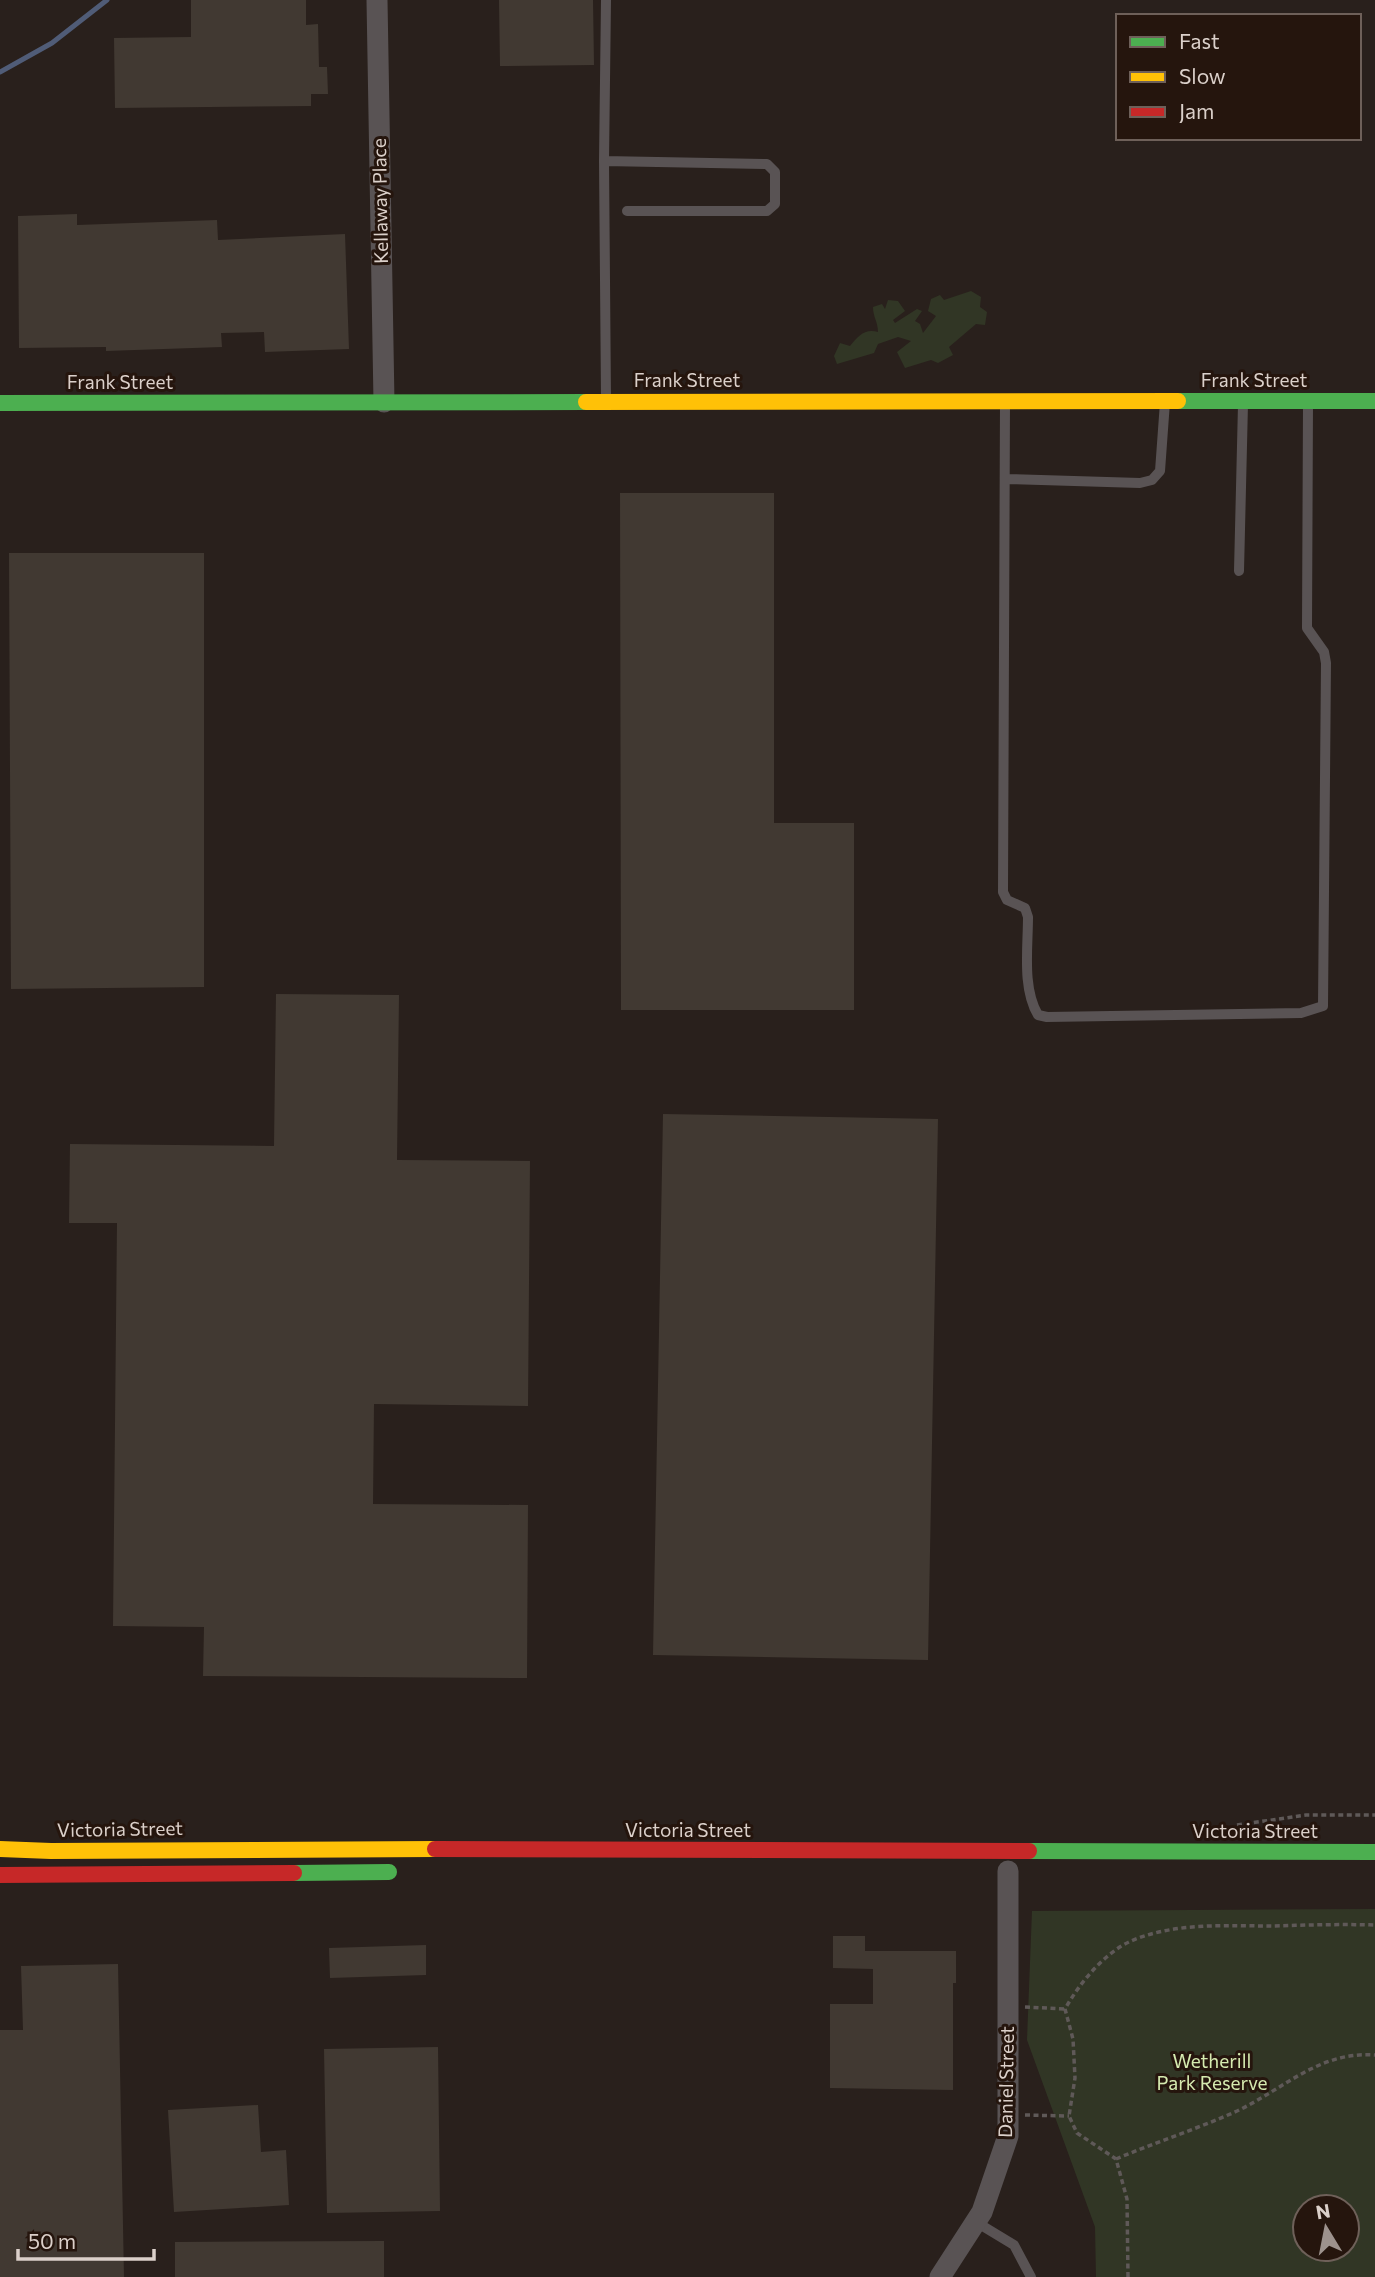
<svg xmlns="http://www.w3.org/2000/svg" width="1375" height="2277" font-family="Commissioner,sans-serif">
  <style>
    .green { fill: #313625; fill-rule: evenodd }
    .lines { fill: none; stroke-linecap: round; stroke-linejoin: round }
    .stream { stroke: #505c77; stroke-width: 5 }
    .building { fill: #413932 }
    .path { stroke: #5f5958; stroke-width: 3.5; stroke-dasharray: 5 3.5; stroke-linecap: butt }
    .lane { stroke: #595354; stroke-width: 10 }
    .street { stroke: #595354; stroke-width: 21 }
    .fast { stroke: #4caf50; stroke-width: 16 }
    .slow { stroke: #ffc107; stroke-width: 16 }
    .jam { stroke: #c62828; stroke-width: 16 }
    .labels { text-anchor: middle; stroke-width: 6; stroke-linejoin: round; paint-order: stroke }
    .street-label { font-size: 19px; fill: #dbd0ca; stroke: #25150d }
    .park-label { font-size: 19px; fill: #d6ebb0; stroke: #25150d }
  </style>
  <rect width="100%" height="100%" fill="#29201c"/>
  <path class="green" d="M971 291 981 297 980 307 987 312 985 325 976 324 949 347 953 355 938 363 931 360 905 368 897 352 911 341 898 337 878 344 874 353 837 364 834 356 840 343 850 346C858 336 865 328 878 332 878 322 873 317 873 307L882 304 885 309 888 300 898 301 905 311 893 320 895 323 917 309 922 311 915 321 920 324 923 333 936 316 928 311 931 299 940 295 944 300Z
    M1375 1909V2277H1096L1095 2227 1027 2040 1032 1911ZM1305 2207H1347V2249H1305Z"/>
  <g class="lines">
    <path class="stream" d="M0 72 52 43 107 0"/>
  </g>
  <path class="building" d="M191 0H306V25L318 24 319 67H327L328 94H311V106L115 108 114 38 191 37Z
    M499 0H593L594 65 500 66Z
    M77 214V225L217 220 218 240 345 234 349 349 265 352 264 332 221 333 222 347 106 351V347L19 348 18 216Z
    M620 493H774V823H854V1010H621Z
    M9 553H204V987L11 989Z
    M276 994 399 995 397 1160 530 1161 528 1406 374 1404 373 1504 528 1505 527 1678 203 1676 204 1627 113 1626 117 1223H69L70 1144 274 1146Z
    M663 1114 938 1119 928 1660 653 1655Z
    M833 1936H865V1951H956V1983H953V2090L830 2088V2004H873V1969L833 1968Z
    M426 1945V1975L330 1978 329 1948Z
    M118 1964 124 2277H0V2030H23L21 1966Z
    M438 2047 440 2211 327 2213 324 2049Z
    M258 2105 261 2152 286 2150 289 2205 174 2212 168 2110Z
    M384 2241V2277H175V2242Z"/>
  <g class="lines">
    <path class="path" d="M1237 1825 1306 1815H1375
      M1025 2007 1065 2009
      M1025 2115 1069 2116
      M1116 2159C1156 2142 1197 2129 1237 2111 1284 2089 1319 2051 1375 2055
      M1128 2277 1127 2199 1116 2159 1077 2133 1069 2116 1075 2078 1073 2039 1065 2009C1079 1984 1104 1953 1131 1941 1175 1922 1227 1926 1273 1926 1307 1925 1341 1924 1375 1925"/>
    <path class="lane" d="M604 161 767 164 775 172V204L767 211H627
      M606 399 604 161 606 0
      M1005 403 1003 892 1007 900 1025 908 1028 917C1028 948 1022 988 1038 1015L1047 1017 1301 1013 1323 1006 1326 663 1324 652 1307 628 1308 404
      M1006 479 1140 483 1152 480 1160 471 1165 402
      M1239 571 1243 404
      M976 2222 1014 2245 1031 2277"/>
    <path class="street" d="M377 0 384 402
      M940 2277 982 2212 1008 2136V1871"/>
    <path class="fast" d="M1178 401H1375
      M0 403 586 402
      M1029 1851 1375 1852
      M294 1873 389 1872"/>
    <path class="slow" d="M586 402 1178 401
      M0 1849 51 1851 435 1849"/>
    <path class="jam" d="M435 1849 1029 1851
      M0 1875 294 1873"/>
  </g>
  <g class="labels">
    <g class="street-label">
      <text transform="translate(380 201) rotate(-91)" y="7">Kellaway Place</text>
      <text x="687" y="387">Frank Street</text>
      <text x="1254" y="387">Frank Street</text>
      <text x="120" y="389">Frank Street</text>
      <text transform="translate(120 1829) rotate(-1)" y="7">Victoria Street</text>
      <text x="688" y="1837">Victoria Street</text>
      <text x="1255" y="1838">Victoria Street</text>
      <text transform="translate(1006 2082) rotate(-89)" y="7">Daniel Street</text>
    </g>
    <g class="park-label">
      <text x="1212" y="2068">Wetherill<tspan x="1212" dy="22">Park Reserve</tspan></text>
    </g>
  </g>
  <rect x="1116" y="14" width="245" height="126" fill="#25150d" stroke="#6e6059" stroke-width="2"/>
  <rect x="1130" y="37" width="35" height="10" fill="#4caf50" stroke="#6e6059" stroke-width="2"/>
  <text x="1179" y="49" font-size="21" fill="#dbd0ca">Fast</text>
  <rect x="1130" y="72" width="35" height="10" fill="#ffc107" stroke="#6e6059" stroke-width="2"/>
  <text x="1179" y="84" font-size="21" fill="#dbd0ca">Slow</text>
  <rect x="1130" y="107" width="35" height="10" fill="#c62828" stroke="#6e6059" stroke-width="2"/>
  <text x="1179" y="119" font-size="21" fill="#dbd0ca">Jam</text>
  <g transform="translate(1326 2228) rotate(350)"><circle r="33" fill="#25150d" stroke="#6e6059" stroke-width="2"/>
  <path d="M0-5L12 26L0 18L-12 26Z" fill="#9d928d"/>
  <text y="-10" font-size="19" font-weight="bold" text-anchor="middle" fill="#dbd0ca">N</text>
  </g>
  <path d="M18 2249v10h136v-10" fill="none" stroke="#dbd0ca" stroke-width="3.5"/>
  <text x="28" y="2249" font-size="21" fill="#dbd0ca" stroke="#25150d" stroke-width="5" paint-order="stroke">50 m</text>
</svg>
